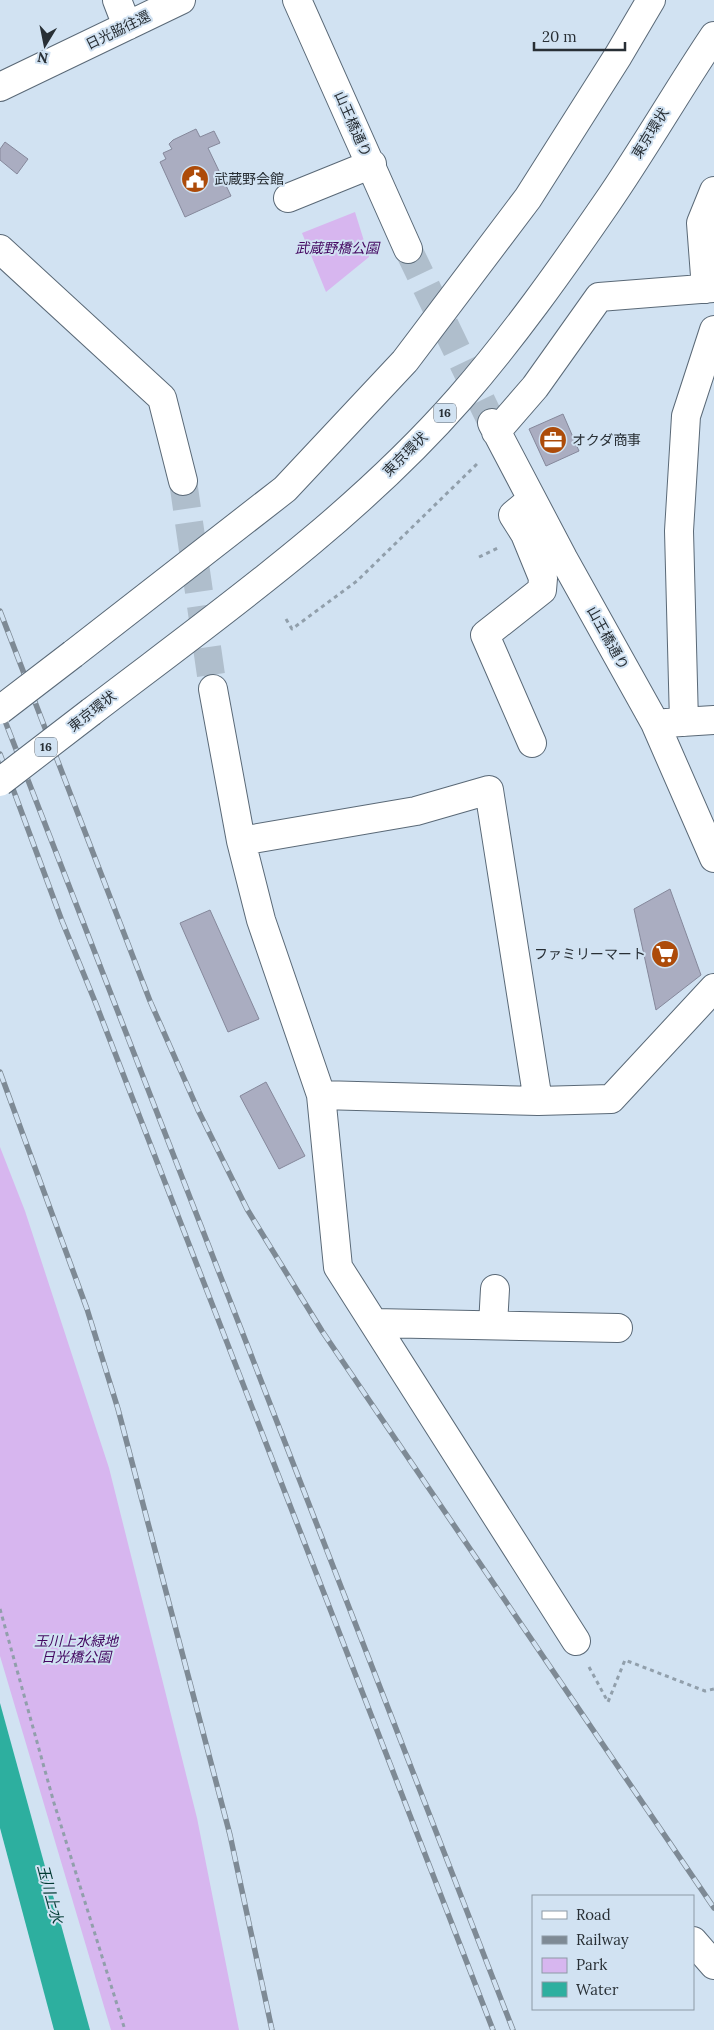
<svg xmlns="http://www.w3.org/2000/svg" width="714" height="2030" font-family="Lora,'Noto Sans JP',serif">
  <style>
    .green { fill: #d7b6ef }
    .water { fill: #2daf9f }
    .building { fill: #aaadc1; stroke: #85889b }
    .lines { fill: none; stroke-linecap: round; stroke-linejoin: round }
    .minor-tunnel { stroke: #afbecc; stroke-width: 28; stroke-dasharray: 28 14; stroke-linecap: butt }
    .minor-casing { stroke: #5a6977; stroke-width: 30 }
    .highway-casing { stroke: #5a6977; stroke-width: 30 }
    .path { stroke: #919fab; stroke-width: 3; stroke-dasharray: 4 4; stroke-linecap: butt }
    .minor { stroke: #fff; stroke-width: 28 }
    .highway { stroke: #fff; stroke-width: 28 }
    .rail-casing { stroke: #7e8a95; stroke-width: 5.5 }
    .rail { stroke: #d1e2f2; stroke-width: 4; stroke-dasharray: 11; stroke-linecap: butt }
    .highway-bridge-casing { stroke: #5a6977; stroke-width: 30; stroke-linecap: butt }
    .highway-bridge { stroke: #fff; stroke-width: 28 }
    .labels { text-anchor: middle; stroke-width: 4; stroke-linejoin: round; paint-order: stroke }
    .shield { fill: #d1e2f2; stroke: #5b656e; stroke-width: 1 }
    .shield-label { font-size: 12px; font-weight: bold; fill: #282f35 }
    .street-label { font-size: 14px; fill: #282f35; stroke: #d1e2f2 }
    .poi-label { font-size: 14px; fill: #282f35; stroke: #d1e2f2; text-anchor: start }
    .park-label { font-size: 14px; font-style: italic; fill: #430760; stroke: #d1e2f2 }
    .water-label { font-size: 15px; font-style: italic; fill: #003932; stroke: #d1e2f2 }
  </style>
  <rect width="100%" height="100%" fill="#d1e2f2"/>
  <path class="green" d="M355 212 369 257 326 292 302 233Z
    M0 1147 25 1211 109 1468 197 1818 239 2030H111L0 1656Z"/>
  <path class="water" d="M0 1703 90 2030H54L0 1828Z"/>
  <path class="building" d="M196 129 200 137 214 131 220 143 208 148 231 196 185 217 160 162 166 159 163 153 172 149 169 144 173 140Z
    M5 142 28 159 17 174 0 160V149Z
    M563 414 579 451 546 466 529 429Z
    M670 889 701 975 656 1010 634 909Z
    M210 910 259 1019 228 1032 180 923Z
    M266 1082 305 1156 279 1169 240 1096Z"/>
  <g class="lines">
    <path class="minor-tunnel" d="M408 249 492 423
      M183 481 213 689"/>
    <g class="minor-casing">
      <path id="minor" d="M117 0 127 26
        M297 0 408 249
        M0 87 181 0
        M288 198 372 164
        M0 249 162 398 183 481
        M706 289 701 223 714 191
        M492 423 563 558 655 723 714 858
        M496 432 535 387 599 297 714 288
        M531 500 513 515 525 534 543 578 542 590 485 635 532 743
        M213 689 241 841 261 920 321 1095
        M684 722 679 531 686 416 714 330
        M666 723 714 720
        M241 841 416 811 489 790 538 1101
        M374 1323 618 1328
        M493 1325 495 1289
        M576 1641 338 1267 321 1095 538 1101 611 1099 714 988
        M693 1941 714 1965"/>
    </g>
    <g class="highway-casing">
      <path id="highway" d="M73 654 285 489 405 361 528 198 618 56 651 0
        M91 712C219 614 353 520 460 398 513 337 560 271 606 204 644 149 677 91 714 36"/>
    </g>
    <path class="path" d="M479 557 500 547
      M286 619 292 629 357 581 479 462
      M0 1609 54 1803 125 2030
      M589 1667 608 1702 625 1660 705 1691 714 1689"/>
    <use href="#minor" class="minor"/>
    <use href="#highway" class="highway"/>
    <g class="rail-casing">
      <path id="rail" d="M0 611 150 1001 198 1110 247 1209 322 1331 714 1908
        M0 708 513 2030
        M0 754 62 921 96 1004 493 2030
        M0 1072 87 1309 118 1409 230 1835 272 2030"/>
    </g>
    <use href="#rail" class="rail"/>
    <g class="highway-bridge-casing">
      <path id="highway-bridge" d="M0 710 73 654
        M0 782 91 712"/>
    </g>
    <use href="#highway-bridge" class="highway-bridge"/>
  </g>
  <defs>
    <g id="civic-disc" transform="scale(1.4375)"><circle r="9.5" fill="#ad4b09" stroke="#d1e2f2"/><path d="M-.6-6.5H3V-4.5H.6V-3L4-1V1h2V6H-6V1h2V-1L-.6-3ZM-1.2 2.5V6h2.4V2.5Z" fill="#fff"/></g>
    <g id="office-disc" transform="scale(1.4375)"><circle r="9.5" fill="#ad4b09" stroke="#d1e2f2"/><path d="M-6-3h4V-5.5h4V-3h4V5H-6ZM-1-4.5V-3h2v-1.5ZM-6 0V1H6V0Z" fill="#fff"/></g>
    <g id="supermarket-disc" transform="scale(1.4375)"><circle r="9.5" fill="#ad4b09" stroke="#d1e2f2"/><path d="M-6-5.5h2.5l.6 2H6L4.5 2H-2.5L-4.4-4H-6ZM-1.5 3.2a1.3 1.3 0 1 0 .1 0ZM3 3.2a1.3 1.3 0 1 0 .1 0Z" fill="#fff"/></g>
  </defs>
  <g fill-rule="evenodd">
    <use href="#civic-disc" x="195" y="179"/>
    <use href="#office-disc" x="553" y="440"/>
    <use href="#supermarket-disc" x="665" y="954"/>
  </g>
  <g class="labels">
    <g class="shield">
      <rect x="434" y="403.5" width="22" height="19" rx="4"/>
      <rect x="35" y="737.5" width="22" height="19" rx="4"/>
    </g>
    <g class="shield-label">
      <text x="445" y="417">16</text>
      <text x="46" y="751">16</text>
    </g>
    <g class="street-label">
      <text transform="translate(118 30) rotate(-26)" y="5">日光脇往還</text>
      <text transform="translate(353 124) rotate(66)" y="5">山王橋通り</text>
      <text transform="translate(650 133) rotate(-58)" y="5">東京環状</text>
      <text transform="translate(405 454) rotate(-45)" y="5">東京環状</text>
      <text transform="translate(608 638) rotate(61)" y="5">山王橋通り</text>
      <text transform="translate(92 711) rotate(-38)" y="5">東京環状</text>
    </g>
    <g class="poi-label">
      <text x="214" y="184">武蔵野会館</text>
      <text x="572" y="445">オクダ商事</text>
      <text x="646" y="959" text-anchor="end">ファミリーマート</text>
    </g>
    <g class="park-label">
      <text x="337" y="253">武蔵野橋公園</text>
      <text x="76" y="1646">玉川上水緑地<tspan x="76" dy="16">日光橋公園</tspan></text>
    </g>
    <g class="water-label">
      <text transform="translate(50 1894) rotate(75)" y="5">玉川上水</text>
    </g>
  </g>
  <rect x="532" y="1895" width="162" height="115" fill="#d1e2f2" stroke="#8d9aa6"/>
  <rect x="542" y="1911" width="25" height="8" fill="#ffffff" stroke="#8d9aa6"/>
  <text x="576" y="1920" font-size="15" fill="#282f35">Road</text>
  <rect x="542" y="1936" width="25" height="8" fill="#7e8a95" stroke="#8d9aa6"/>
  <text x="576" y="1945" font-size="15" fill="#282f35">Railway</text>
  <rect x="542" y="1958" width="25" height="15" fill="#d7b6ef" stroke="#8d9aa6"/>
  <text x="576" y="1970" font-size="15" fill="#282f35">Park</text>
  <rect x="542" y="1982" width="25" height="15" fill="#2daf9f" stroke="#8d9aa6"/>
  <text x="576" y="1995" font-size="15" fill="#282f35">Water</text>
  <g transform="translate(45 45) rotate(190)" stroke="#d1e2f2" stroke-width="4" paint-order="stroke">
  <path d="M0-4L9 19L0 12L-9 19Z" fill="#282f35"/>
  <text y="-8" font-size="14" font-weight="bold" text-anchor="middle" fill="#282f35">N</text>
  </g>
  <path d="M534 42v8h91v-8" fill="none" stroke="#282f35" stroke-width="2.5"/>
  <text x="542" y="42" font-size="15" fill="#282f35" stroke="#d1e2f2" stroke-width="4" paint-order="stroke">20 m</text>
</svg>
